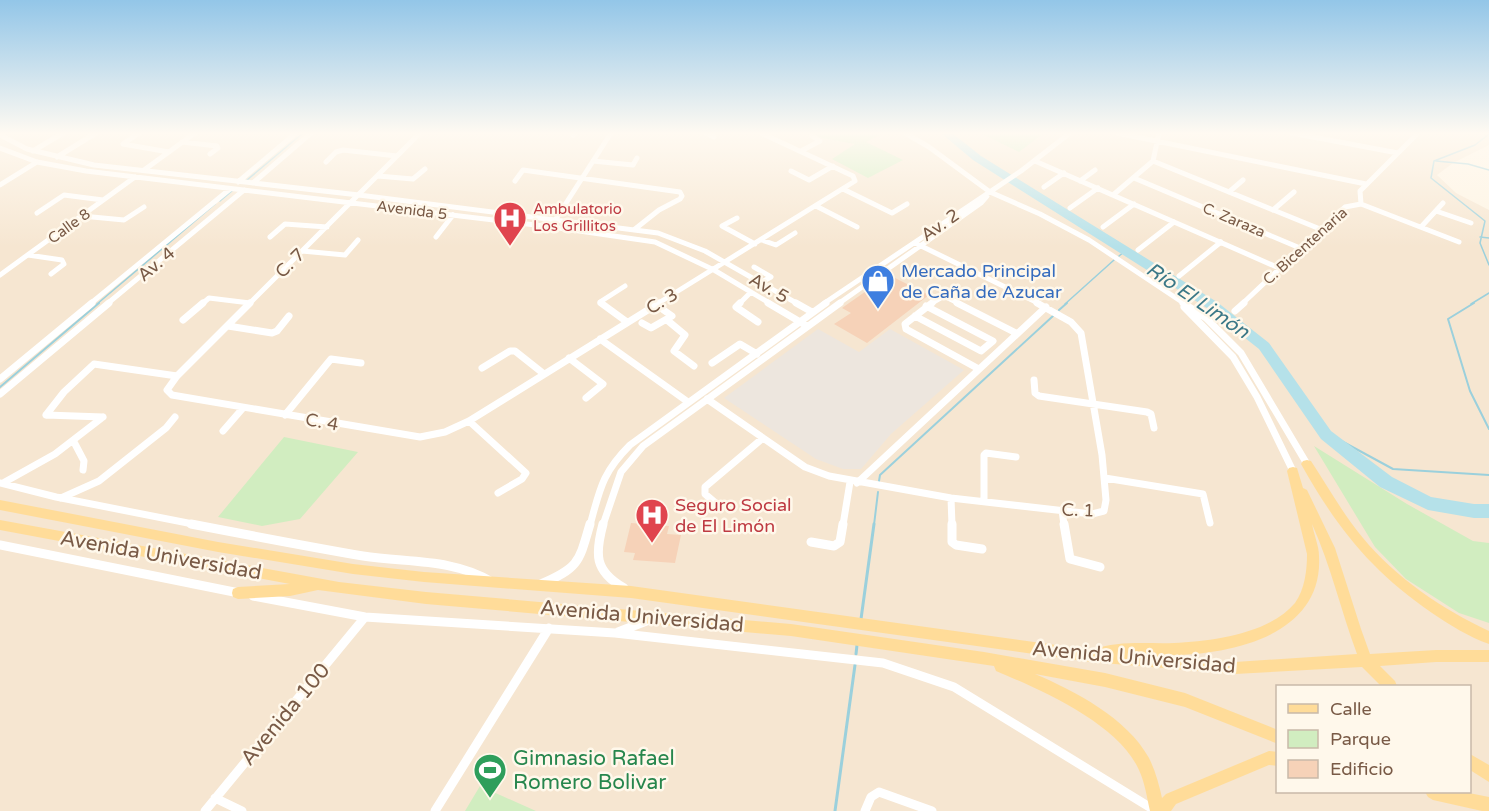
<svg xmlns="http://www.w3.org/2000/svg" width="1489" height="811" font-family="'Varela Round',sans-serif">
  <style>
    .residential { fill: #f6e6d1; fill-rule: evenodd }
    .industrial { fill: #ede6de }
    .green { fill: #d1edc0 }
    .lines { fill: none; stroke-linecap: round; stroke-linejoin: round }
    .stream-far2 { stroke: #9bd0dc; stroke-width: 1.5 }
    .stream-far1 { stroke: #9bd0dc; stroke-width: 2 }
    .stream { stroke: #9bd0dc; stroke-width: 3 }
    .river { fill: #b5e1e9; fill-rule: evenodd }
    .building { fill: #f6d2b8 }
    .minor-far2 { stroke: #fff; stroke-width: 5 }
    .minor-far1 { stroke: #fff; stroke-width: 7 }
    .minor { stroke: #fff; stroke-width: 9 }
    .primary { fill: #ffdc99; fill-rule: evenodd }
    .labels { text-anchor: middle; stroke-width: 5; stroke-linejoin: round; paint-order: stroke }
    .far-health-label { font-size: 15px; fill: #be3a42; stroke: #fff8eb; text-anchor: start }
    .far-street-label { font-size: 15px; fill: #795a46; stroke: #fff8eb }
    .street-label { font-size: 18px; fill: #795a46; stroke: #fff8eb }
    .shop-label { font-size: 18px; fill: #366cbe; stroke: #fff8eb; text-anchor: start }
    .health-label { font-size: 18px; fill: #be3a42; stroke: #fff8eb; text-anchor: start }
    .water-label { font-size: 20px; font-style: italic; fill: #3b7887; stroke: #fff8eb }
    .near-street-label { font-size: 21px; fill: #795a46; stroke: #fff8eb }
    .near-leisure-label { font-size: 21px; fill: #27864d; stroke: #fff8eb; text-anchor: start }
  </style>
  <rect width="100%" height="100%" fill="#fef4e3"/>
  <path class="residential" d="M0 133H1489V145L1453 163 1437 175 1456 193 1489 210V811H0ZM1278 686H1470V792H1278Z"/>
  <path class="industrial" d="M818 329 859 352 890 329 964 370 891 434 861 469H843L816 459 724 398Z"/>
  <path class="green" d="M813 133H884L866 142 903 160 868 178 832 159 855 144 822 138Z
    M980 133H1044L1019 152Z
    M284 437 358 452 300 519 262 526 218 517Z
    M1314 446 1407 504 1473 541 1489 543V623L1459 613 1406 579 1375 547Z
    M480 786 536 811H465Z"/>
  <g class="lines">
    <path class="stream-far2" d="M1489 134 1475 145 1434 161 1431 178 1485 221 1480 243 1489 265
      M1436 161 1468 164 1489 170
      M247 180 303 133
      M220 201 232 191
      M1480 237 1489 238
      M1119 256 1125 251
      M97 304 215 204
      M1065 304 1114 260
      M1471 304 1489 293"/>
    <path class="stream-far1" d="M1474 303 1448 319 1470 391 1489 429
      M1059 310 1067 303
      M0 387 99 303
      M1323 431 1393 469 1489 475
      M879 481 880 475 1053 316
      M874 525 878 492"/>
    <path class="stream" d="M861 619 874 524
      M856 654 857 645
      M835 811 855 665"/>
    <path class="river" d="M941 133H952L981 156 1217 302 1269 343 1331 431 1392 477 1431 497 1474 504H1489V518H1474L1428 510 1380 487 1321 439 1259 349 1207 308 973 160Z"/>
  </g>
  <path class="building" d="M889 275 929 295 867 343 834 324 851 313 842 308Z
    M631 523 669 526 667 534 681 535 675 563 633 560 635 553 624 552Z"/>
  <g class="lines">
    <path class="minor-far2" d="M139 133 123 144 169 152
      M706 133 714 137
      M905 133 929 147 990 192 1040 214 1089 240 1185 304
      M1117 133 1366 184
      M1292 133 1398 153
      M0 135 27 149 94 165 359 195 658 233 705 251 798 304
      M573 135 575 133
      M182 142 217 146 218 148 210 154
      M0 148 37 162 86 171 552 227 655 242 714 270 771 304
      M33 151 63 133
      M801 151 820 141 812 136
      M57 157 96 133
      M593 161 633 165 637 158
      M1035 161 1279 268
      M1153 161 1320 229
      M326 162 336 152 343 150 397 156
      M144 170 195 133
      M791 171 809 180 833 166
      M378 176 413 179 425 169
      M1134 178 1300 248
      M515 181 523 170 680 192 682 196 680 199 659 210 635 229
      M1080 181 1095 170
      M238 182 296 133
      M253 183 311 133
      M0 185 37 162
      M1044 187 1064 173
      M843 189 892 213 907 204
      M1229 192 1243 180
      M1113 195 1153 161 1159 133
      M1361 204 1459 242
      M816 206 857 227
      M1070 208 1098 188
      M1273 210 1294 192
      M1436 211 1471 223
      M37 213 64 195 103 200
      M82 216 124 220 144 207
      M737 218 722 226 755 244
      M554 222 611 133
      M1103 227 1134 204
      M1421 227 1443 203
      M270 237 285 224 327 227
      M436 237 453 215
      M762 240 776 245 795 233
      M915 243 1040 304
      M1138 250 1174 222
      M302 251 345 255 358 240
      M28 255 62 260 64 264 51 274
      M754 267 771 277 760 283
      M0 275 135 177
      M1179 276 1221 242
      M90 304 230 189
      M107 304 244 190
      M202 304 209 298 250 303
      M249 304 420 133
      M603 304 600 302 625 286
      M657 304 855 181 853 176 761 133
      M739 304 751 292
      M823 304 1021 171 1070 133
      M838 304 981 203 987 196
      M930 304 944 296 960 304
      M1242 304 1345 207 1361 204 1360 191 1418 133"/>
    <path class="minor-far1" d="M250 303 177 376 167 390 172 395 420 437 445 432 469 421 659 303
      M601 303 627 322
      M740 303 736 307 758 322
      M768 303 807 326
      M796 303 812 312
      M932 303 905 324 906 329 977 368
      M957 303 1016 333
      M1183 303 1206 318 1241 353 1307 464
      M1184 307 1233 357 1257 397 1293 471
      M1235 311 1244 303
      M915 316 981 351 993 341 926 306
      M183 320 203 303
      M667 320 685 335 674 351 694 366
      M642 323 651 328 672 316 655 304
      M228 326 272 333 277 331 289 316
      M600 339 688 402
      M569 358 603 384 586 398
      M712 363 740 344 757 354
      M482 368 510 351H515L544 374
      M0 379 92 303
      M1034 380 1035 393 1039 396 1147 412 1151 414 1154 428
      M0 394 109 303
      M707 399 805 467 829 476 951 498 1092 514 1104 511 1106 500 1102 455 1081 333 1071 322 1037 303
      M46 415 64 392 94 364 177 376
      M46 415 103 417
      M285 415 331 359 361 363
      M469 421 526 473 522 479 498 493
      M223 431 243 408
      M74 442 84 461 83 470
      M1105 478 1203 494 1210 523
      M0 483 56 497 198 525
      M3 483 55 454 103 417
      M857 483 1046 307
      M61 498 99 481 166 428 175 417
      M951 498 952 525
      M984 501V455L986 453 1016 457
      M718 505 705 494V487L763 438
      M1062 510 1064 525
      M590 525C600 489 602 473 630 445L826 303
      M603 525 621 472 643 446 840 303
      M843 525 850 482"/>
    <path class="minor" d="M191 524C248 535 305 546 363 556 407 563 452 558 492 582
      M603 524C595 554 594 571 624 588
      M952 524V542L956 545 982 549
      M1064 524 1070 559 1100 567
      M811 542 834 546 840 542 843 524
      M0 545 239 593
      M541 584C579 568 579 562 590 524
      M253 596 365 617 615 633 883 663 954 687 1156 811
      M618 632 649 620
      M215 798 242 811
      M205 811 365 617
      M435 811 549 628
      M865 811 871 797 879 792 932 811"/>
    <path class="primary" d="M1307 460 1311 461C1328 487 1343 514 1363 538 1396 578 1442 609 1489 631V644C1469 637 1450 625 1432 613 1371 571 1337 528 1301 464L1303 461Z
      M1293 467 1297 468 1303 488 1307 490 1335 548 1361 629 1370 654 1436 650H1489V662H1436L1380 666 1395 681 1397 686H1381L1362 667 1235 674 1091 662 631 598 424 582 353 574 218 552 0 510V500L218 542 353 564 424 572 631 586 1092 650C1119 640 1146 644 1174 643 1212 641 1269 634 1295 603 1305 589 1307 570 1307 554L1287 471 1289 468ZM1312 524C1331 566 1341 611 1357 654L1235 662 1159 655C1222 657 1324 639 1319 556 1319 546 1314 535 1312 524Z
      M0 520 339 582 426 592 791 624 984 652 1105 673 1185 693 1278 730V744L1185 707 1105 687 1035 674C1075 691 1127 718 1149 758 1155 770 1159 784 1162 798L1166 794 1269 751 1278 752V766L1269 765 1176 804 1171 811H1150C1147 798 1145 783 1139 770 1118 723 1041 690 996 671L994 666 791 636 426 604 318 590 290 596 238 599 233 597 232 593 233 589 238 587 290 584 0 530Z
      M1470 754 1489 765V782L1470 770Z
      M1425 792H1464L1489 797V811H1482L1433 800 1428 797Z"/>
  </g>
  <linearGradient id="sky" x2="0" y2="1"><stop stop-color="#93c6e8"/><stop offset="0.54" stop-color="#fffaf2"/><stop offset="1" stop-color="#fffaf2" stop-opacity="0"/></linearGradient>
  <rect width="1489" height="247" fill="url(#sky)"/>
  <defs>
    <g id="hospital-pin" transform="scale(1.725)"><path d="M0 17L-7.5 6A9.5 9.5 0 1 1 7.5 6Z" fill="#e0444e" stroke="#fff8eb"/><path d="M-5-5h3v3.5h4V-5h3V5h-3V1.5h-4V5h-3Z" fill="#fff"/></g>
    <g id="shop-pin" transform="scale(1.725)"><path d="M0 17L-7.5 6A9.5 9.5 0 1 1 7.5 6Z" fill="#3f7fe0" stroke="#fff8eb"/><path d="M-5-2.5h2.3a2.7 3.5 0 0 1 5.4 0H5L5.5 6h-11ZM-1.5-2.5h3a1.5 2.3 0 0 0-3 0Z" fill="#fff"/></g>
    <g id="stadium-pin" transform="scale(1.725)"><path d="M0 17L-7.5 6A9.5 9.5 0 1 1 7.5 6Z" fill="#2e9e5b" stroke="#fff8eb"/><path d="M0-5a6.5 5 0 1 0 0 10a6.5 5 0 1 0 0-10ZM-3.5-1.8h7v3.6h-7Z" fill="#fff"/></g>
  </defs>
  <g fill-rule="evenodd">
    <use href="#hospital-pin" x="510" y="218"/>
    <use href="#shop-pin" x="878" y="281"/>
    <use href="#hospital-pin" x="652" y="515"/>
    <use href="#stadium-pin" x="490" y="770"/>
  </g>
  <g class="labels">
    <g class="far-health-label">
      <text x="533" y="214">Ambulatorio<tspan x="533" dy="17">Los Grillitos</tspan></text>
    </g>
    <g class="far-street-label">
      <text transform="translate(412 210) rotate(7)" y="5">Avenida 5</text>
      <text transform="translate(1234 220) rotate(23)" y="5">C. Zaraza</text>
      <text transform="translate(69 226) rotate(-36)" y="5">Calle 8</text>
      <text transform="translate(1305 246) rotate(-42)" y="5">C. Bicentenaria</text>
    </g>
    <g class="street-label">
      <text transform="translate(940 225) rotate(-35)" y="6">Av. 2</text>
      <text transform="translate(290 263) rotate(-45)" y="6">C. 7</text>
      <text transform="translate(156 264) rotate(-40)" y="6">Av. 4</text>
      <text transform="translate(769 288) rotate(30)" y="6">Av. 5</text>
      <text transform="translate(662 301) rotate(-31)" y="6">C. 3</text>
      <text transform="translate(322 422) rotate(10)" y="6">C. 4</text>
      <text transform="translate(1078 510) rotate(2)" y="6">C. 1</text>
    </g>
    <g class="shop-label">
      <text x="901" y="277">Mercado Principal<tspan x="901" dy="21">de Caña de Azucar</tspan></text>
    </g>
    <g class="health-label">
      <text x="675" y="511">Seguro Social<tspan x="675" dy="21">de El Limón</tspan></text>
    </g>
    <g class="water-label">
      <text transform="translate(1198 300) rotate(34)" y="7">Río El Limón</text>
    </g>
    <g class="near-street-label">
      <text transform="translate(161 555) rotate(10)" y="7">Avenida Universidad</text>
      <text transform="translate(642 616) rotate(5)" y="7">Avenida Universidad</text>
      <text transform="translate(1134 657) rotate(5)" y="7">Avenida Universidad</text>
      <text transform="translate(285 714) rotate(-50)" y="7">Avenida 100</text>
    </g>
    <g class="near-leisure-label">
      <text x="513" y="765">Gimnasio Rafael<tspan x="513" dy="24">Romero Bolivar</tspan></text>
    </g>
  </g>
  <rect x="1276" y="685" width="195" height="108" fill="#fff8eb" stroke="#c9b9a9" stroke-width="1.5"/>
  <rect x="1288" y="704" width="30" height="9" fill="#ffdc99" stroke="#c9b9a9" stroke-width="1.5"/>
  <text x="1330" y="715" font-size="18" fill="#795a46">Calle</text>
  <rect x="1288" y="730" width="30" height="18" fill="#d1edc0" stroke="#c9b9a9" stroke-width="1.5"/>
  <text x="1330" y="745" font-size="18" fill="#795a46">Parque</text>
  <rect x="1288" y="760" width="30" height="18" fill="#f6d2b8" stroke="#c9b9a9" stroke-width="1.5"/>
  <text x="1330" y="775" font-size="18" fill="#795a46">Edificio</text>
</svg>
